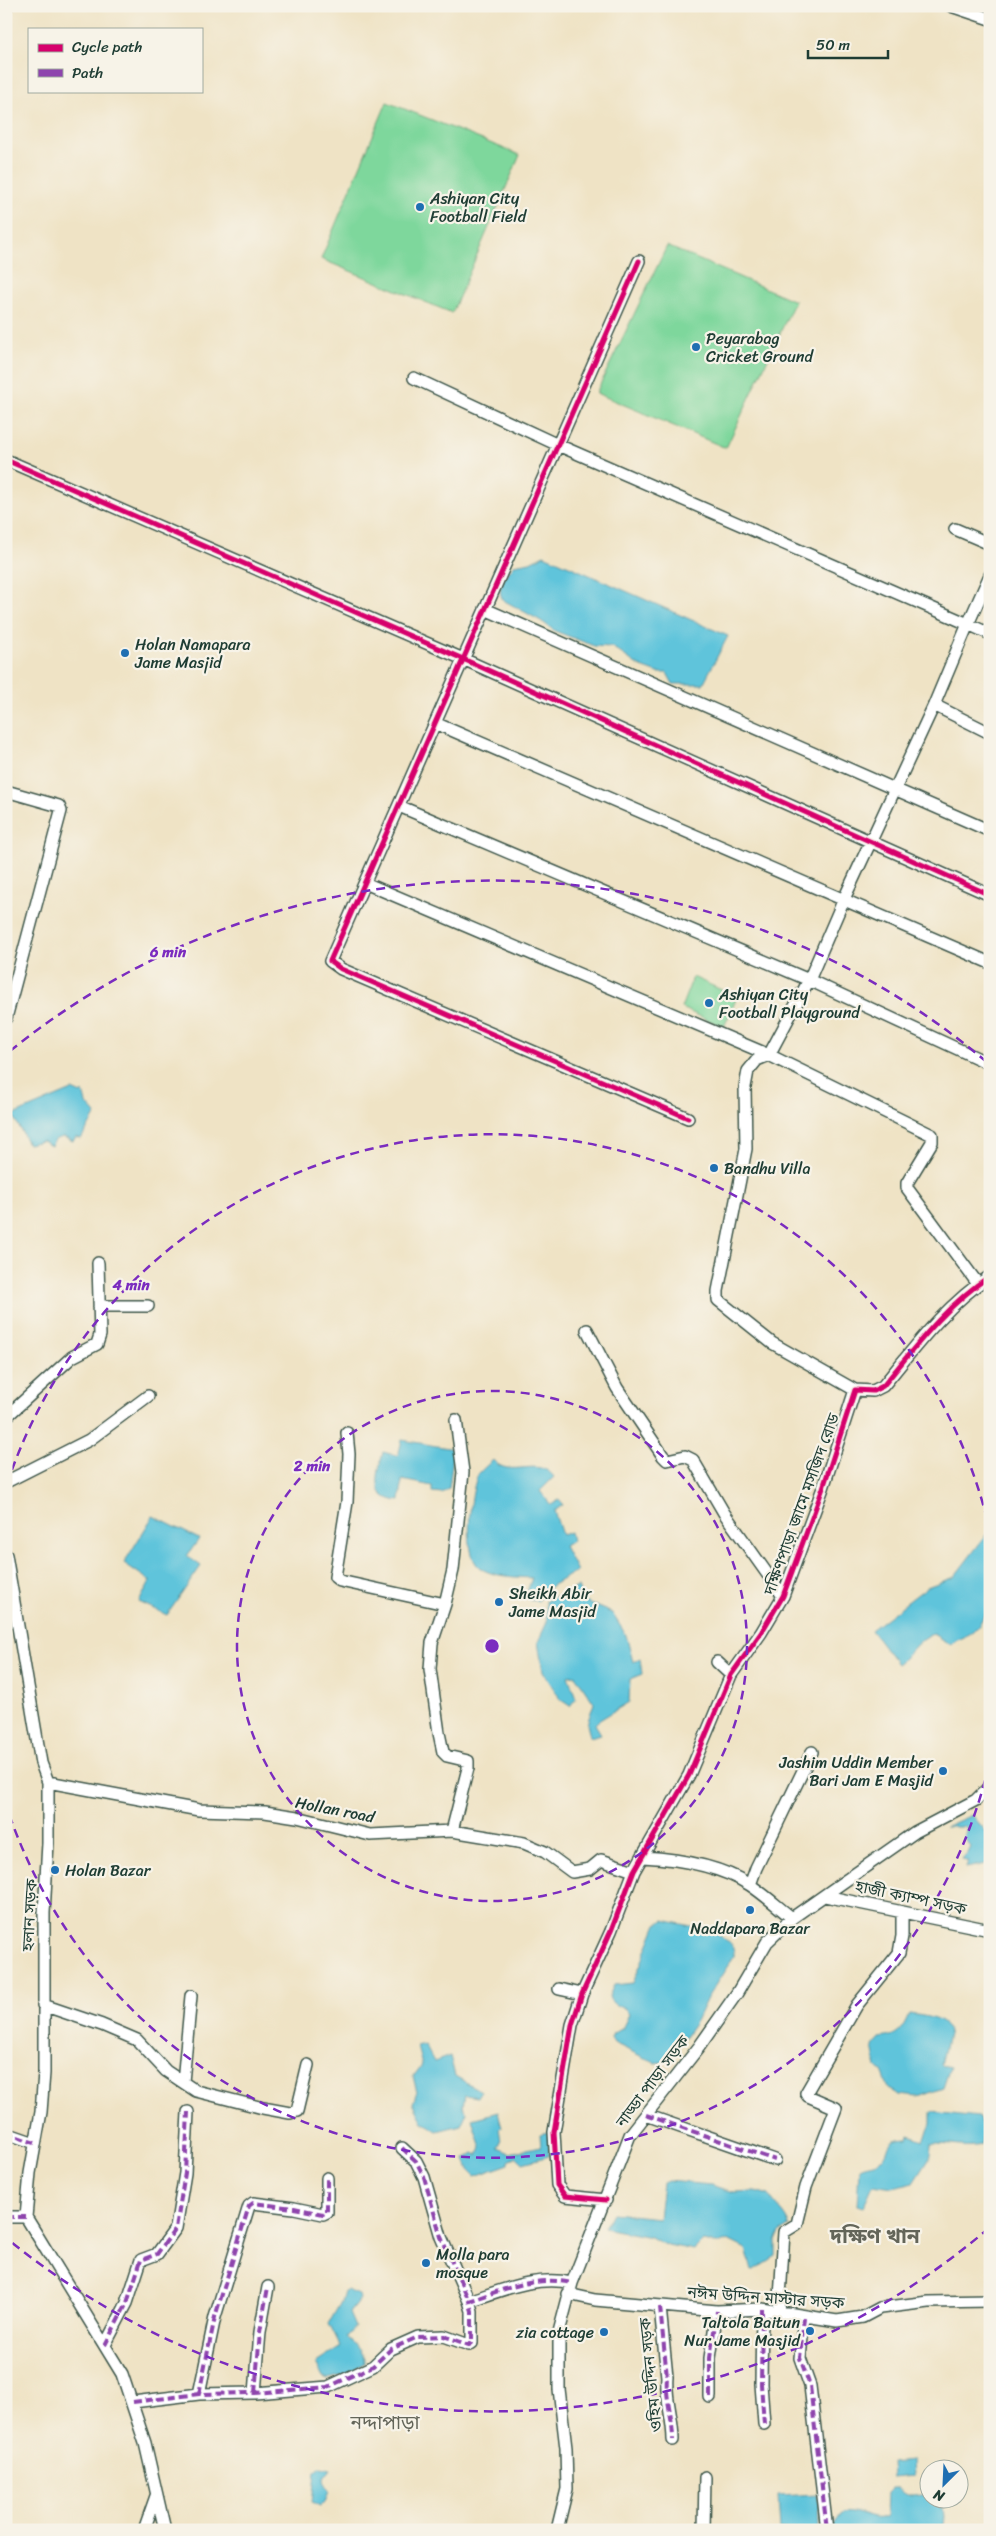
<svg xmlns="http://www.w3.org/2000/svg" width="996" height="2536" font-family="Sriracha,'Noto Sans Bengali',sans-serif">
  <style>
    .green { fill: #7ed79c; stroke: #4e8a68 }
    .water { fill: #5ec4db; stroke: #3e8088 }
    .lines { fill: none; stroke-linecap: round; stroke-linejoin: round }
    .minor-casing { stroke: #3e564a; stroke-width: 14 }
    .minor { stroke: #fff; stroke-width: 11 }
    .quiet { stroke: #8e44ad; stroke-width: 4; stroke-dasharray: 8 4; stroke-linecap: butt }
    .cycleway-casing { stroke: #f7f3e8; stroke-width: 8 }
    .cycleway { stroke: #d6006c; stroke-width: 5 }
    .ring { fill: none; stroke: #7b2cbf; stroke-width: 2.5; stroke-dasharray: 9 6 }
    .poi-dot { fill: #1f6fb2; stroke: #f7f3e8; stroke-width: 2 }
    .labels { text-anchor: middle; stroke-width: 4.5; stroke-linejoin: round; paint-order: stroke }
    .poi-label { font-size: 16px; fill: #1f3d34; stroke: #f7f3e8; text-anchor: start }
    .street-label { font-size: 16px; fill: #1f3d34; stroke: #f7f3e8 }
    .quarter-label { font-size: 19px; fill: #636559; stroke: #f7f3e8 }
    .district-label { font-size: 21px; font-weight: bold; fill: #636559; stroke: #f7f3e8 }
    .centre { fill: #7b2cbf; stroke: #f7f3e8; stroke-width: 2.5 }
    .ring-label { font-size: 15px; text-anchor: middle; font-weight: bold; fill: #7b2cbf; stroke: #f7f3e8; stroke-width: 4.5; stroke-linejoin: round; paint-order: stroke }
  </style>
  <rect width="100%" height="100%" fill="#f7f3e8"/>
  <filter id="ink" filterUnits="userSpaceOnUse"><feTurbulence type="fractalNoise" baseFrequency=".02" numOctaves="2"/><feDisplacementMap in="SourceGraphic" scale="10" xChannelSelector="R" yChannelSelector="G"/><feConvolveMatrix kernelMatrix="1 2 1 2 8 2 1 2 1" color-interpolation-filters="sRGB"/></filter>
  <filter id="wash" filterUnits="userSpaceOnUse"><feTurbulence type="fractalNoise" baseFrequency=".0096" numOctaves="4" result="noise"/><feDisplacementMap in="SourceGraphic" scale="20" xChannelSelector="R" yChannelSelector="G"/><feGaussianBlur stdDeviation="1.12" result="paint"/><feColorMatrix in="noise" values="0 0 0 0 0 0 0 0 0 0 0 0 0 0 0 0 0 1.4 0 .05"/><feComposite in="paint" operator="in"/></filter>
  <g filter="url(#wash)">
    <rect width="100%" height="100%" fill="#efe3c5"/>
    <path class="green" d="M387 102 520 155 452 313 321 259Z
      M667 246 795 301 726 448 596 393Z
      M693 977 737 997 724 1027 681 1008Z"/>
    <path class="water" d="M544 555 728 636 703 684H673L667 673H658L639 666 612 647 594 646 555 631 541 621 503 600C495 587 507 575 514 565L530 562Z
      M72 1090 81 1094 83 1092 86 1103 96 1114 81 1139 76 1137 73 1141 63 1137 56 1139 51 1146 42 1141 28 1144 13 1115Z
      M402 1440 454 1449 449 1488 442 1493 432 1492V1486L402 1480 400 1501C369 1499 378 1474 383 1452L398 1456Z
      M493 1460C510 1480 538 1455 554 1477L540 1491 551 1505 559 1500 563 1505 554 1511 562 1535 570 1532 572 1541 564 1546 577 1571 551 1586 538 1601 529 1600 527 1592 532 1578C517 1577 491 1577 479 1567 463 1554 470 1495 477 1477 480 1470 488 1465 493 1460Z
      M153 1516 199 1539 187 1556 201 1566 167 1615 139 1602 150 1581 124 1563Z
      M990 1530V1608C982 1614 982 1624 974 1631 967 1637 958 1637 951 1645L933 1634C919 1637 909 1656 897 1664L871 1630 927 1587 954 1577Z
      M578 1587 583 1601 612 1613 626 1635 633 1662 640 1658 642 1674 630 1679 629 1702 598 1721 595 1724 601 1734 590 1737 587 1724 594 1703 575 1675 568 1676 576 1698 570 1706 561 1700 543 1672 538 1642 547 1622 546 1601Z
      M972 1815 990 1836V1863L966 1868 968 1862 961 1859 967 1855 971 1847 964 1838 967 1827H945Z
      M664 1920C682 1925 737 1931 734 1956L707 1998 696 2021 681 2043 664 2062 655 2063 614 2043 611 2038 613 2033 622 2029 629 2014C623 2005 611 2007 609 1996L614 1985 633 1983 657 1924Z
      M909 2014C923 2016 941 2017 949 2030L941 2065 950 2067 943 2088 918 2097 900 2095 889 2089 883 2073 877 2068 873 2046 880 2038C898 2036 902 2030 909 2014Z
      M425 2045 434 2062 450 2056 455 2076 481 2091 478 2097 465 2095 463 2106 467 2112 461 2125 437 2131 423 2122 413 2103 417 2091 413 2077 422 2065 417 2047Z
      M498 2112 502 2127 499 2128 501 2142 498 2148 510 2153 541 2146 540 2134 549 2132V2156L523 2163 517 2157 509 2161V2164L475 2176 469 2170 465 2159 474 2153 478 2155 481 2148 472 2119Z
      M931 2112 979 2117 982 2130V2145C964 2149 949 2143 931 2144L930 2158 914 2183 893 2188 873 2185 863 2207 857 2205 859 2169C865 2164 873 2166 880 2161 894 2149 881 2139 908 2138L909 2135 924 2140 931 2124Z
      M668 2181 711 2185 734 2192 755 2191 769 2195C774 2206 787 2214 790 2226L780 2232 776 2241V2256L752 2271 746 2249 728 2240 718 2244 703 2241 694 2250 663 2244 651 2237 604 2228 612 2213 659 2218 663 2183Z
      M347 2290 359 2295 360 2299 349 2313 355 2327 346 2337C354 2345 365 2349 364 2363L345 2375 328 2379 323 2377 316 2363 341 2347 329 2323 341 2302 344 2291Z
      M912 2461 913 2476 891 2478 890 2463Z
      M321 2467 331 2469 324 2478 325 2486 329 2490 325 2502 320 2507 312 2503 315 2472Z
      M892 2488H898C909 2499 913 2496 928 2494V2498L942 2499 944 2518 942 2530H833V2526L843 2512C857 2509 874 2524 887 2516L888 2492Z
      M819 2494 820 2530H780L778 2496Z"/>
  </g>
  <g filter="url(#ink)">
    <g class="lines">
      <g class="minor-casing">
        <path id="minor" d="M951 6 990 19
          M6 7 7 6
          M639 261 330 961 341 969 688 1118
          M414 378 558 445 968 624 934 705 990 733
          M6 460 463 659 990 895
          M955 529 990 544
          M990 575 968 624 990 634
          M485 609 990 831
          M435 723 990 963
          M6 791 59 806 61 811 6 1018
          M399 806 809 980 990 1064
          M365 883 769 1055 932 1135V1142L907 1183V1188L978 1284
          M99 1306H148
          M587 1330 617 1388 663 1456 667 1460 685 1456 693 1460 724 1513 783 1596
          M855 1390 772 1343 718 1300V1291L746 1149 745 1087 748 1071 757 1060 769 1055 809 980 844 899 934 705
          M6 1417 72 1357 97 1344 100 1335 98 1263
          M347 1433 349 1454 347 1502 335 1577 340 1581 445 1604 432 1643 430 1669 439 1733 443 1752 447 1756 468 1761V1768L452 1831
          M6 1482 89 1440 148 1396
          M6 1555 41 1763 48 1782V1843L44 1913V2073L41 2112 30 2173 26 2217 122 2374 145 2443 165 2530
          M445 1604 453 1570 463 1472 456 1420
          M717 1662 731 1675
          M48 1782 199 1810 265 1812 297 1817 370 1835 452 1831 524 1843 545 1852 572 1872 590 1869 601 1860 634 1871
          M643 1857C679 1859 719 1865 750 1885 765 1895 778 1907 792 1918
          M750 1885 756 1868 812 1752
          M825 1896 990 1930
          M559 1989 582 1994
          M43 2005 102 2025 137 2040 166 2071 196 2091 263 2108 290 2113 297 2111 308 2065
          M183 2082 191 1996
          M646 2115 775 2160
          M6 2133 35 2143
          M402 2148 416 2161 424 2177 441 2237 469 2301C503 2290 536 2275 572 2283
          M606 2200 565 2196 557 2185 554 2132 572 2025 582 1994 611 1931 634 1871 689 1775 731 1675 761 1633 783 1596 823 1488 855 1390 873 1391 883 1386C915 1347 947 1304 990 1276
          M6 2217H26
          M568 2294 595 2300 717 2311 762 2309 837 2321 863 2317 880 2308 929 2302 990 2301
          M660 2307 667 2377C665 2398 673 2418 673 2440
          M762 2309 761 2384 764 2424
          M779 2314 784 2232 797 2224 806 2187 836 2108 808 2096 806 2093 857 2005 899 1953 902 1936V1913
          M804 2317 800 2358 810 2386 827 2530
          M105 2345 127 2303 141 2260 157 2254 176 2228 185 2173 188 2112
          M255 2393 260 2332 268 2287
          M199 2394 215 2317 249 2206 253 2203 294 2208 323 2214 327 2212V2178
          M710 2397V2358L717 2311
          M133 2402 199 2394 255 2393 328 2387 373 2366 391 2349 418 2337 444 2336 469 2345 472 2343V2311L469 2301
          M144 2530 156 2496
          M557 2530 567 2489 566 2448 559 2389V2332L572 2283 630 2135 699 2047 737 1993 767 1942 792 1918 915 1832 976 1800 990 1786
          M704 2530 705 2477"/>
      </g>
      <use href="#minor" class="minor"/>
      <path class="quiet" d="M646 2115 775 2160
        M6 2133 35 2143
        M402 2148 416 2161 424 2177 441 2237 469 2301C503 2290 536 2275 572 2283
        M6 2217H26
        M660 2307 667 2377C665 2398 673 2418 673 2440
        M762 2309 761 2384 764 2424
        M804 2317 800 2358 810 2386 827 2530
        M105 2345 127 2303 141 2260 157 2254 176 2228 185 2173 188 2112
        M255 2393 260 2332 268 2287
        M199 2394 215 2317 249 2206 253 2203 294 2208 323 2214 327 2212V2178
        M710 2397V2358L717 2311
        M133 2402 199 2394 255 2393 328 2387 373 2366 391 2349 418 2337 444 2336 469 2345 472 2343V2311L469 2301"/>
      <g class="cycleway-casing">
        <path id="cycleway" d="M639 261 330 961 341 969 688 1118
          M6 460 463 659 990 895
          M606 2200 565 2196 557 2185 554 2132 572 2025 582 1994 611 1931 634 1871 689 1775 731 1675 761 1633 783 1596 823 1488 855 1390 873 1391 883 1386C915 1347 947 1304 990 1276"/>
      </g>
      <use href="#cycleway" class="cycleway"/>
    </g>
  </g>
  <g class="ring">
    <circle cx="492" cy="1646" r="255"/>
    <path d="M989 1765A511 511 0 0 1 7 1808M7 1484A511 511 0 0 1 989 1527"/>
    <path d="M989 2228A766 766 0 0 1 10 2241M10 1051A766 766 0 0 1 989 1064"/>
  </g>
  <g class="poi-dot">
    <circle cx="420" cy="207" r="5"/>
    <circle cx="696" cy="347" r="5"/>
    <circle cx="125" cy="653" r="5"/>
    <circle cx="709" cy="1003" r="5"/>
    <circle cx="714" cy="1168" r="5"/>
    <circle cx="499" cy="1602" r="5"/>
    <circle cx="943" cy="1771" r="5"/>
    <circle cx="55" cy="1870" r="5"/>
    <circle cx="750" cy="1910" r="5"/>
    <circle cx="426" cy="2263" r="5"/>
    <circle cx="810" cy="2331" r="5"/>
    <circle cx="604" cy="2332" r="5"/>
  </g>
  <g class="labels">
    <g class="poi-label">
      <text x="430" y="204">Ashiyan City<tspan x="430" dy="18">Football Field</tspan></text>
      <text x="706" y="344">Peyarabag<tspan x="706" dy="18">Cricket Ground</tspan></text>
      <text x="135" y="650">Holan Namapara<tspan x="135" dy="18">Jame Masjid</tspan></text>
      <text x="719" y="1000">Ashiyan City<tspan x="719" dy="18">Football Playground</tspan></text>
      <text x="724" y="1174">Bandhu Villa</text>
      <text x="509" y="1599">Sheikh Abir<tspan x="509" dy="18">Jame Masjid</tspan></text>
      <text x="933" y="1768" text-anchor="end">Jashim Uddin Member<tspan x="933" dy="18">Bari Jam E Masjid</tspan></text>
      <text x="65" y="1876">Holan Bazar</text>
      <text x="750" y="1934" text-anchor="middle">Naddapara Bazar</text>
      <text x="436" y="2260">Molla para<tspan x="436" dy="18">mosque</tspan></text>
      <text x="800" y="2328" text-anchor="end">Taltola Baitun<tspan x="800" dy="18">Nur Jame Masjid</tspan></text>
      <text x="594" y="2338" text-anchor="end">zia cottage</text>
    </g>
    <g class="street-label">
      <text transform="translate(801 1504) rotate(-70)" y="6">দক্ষিণপাড়া জামে মসজিদ রোড</text>
      <text transform="translate(335 1809) rotate(11)" y="6">Hollan road</text>
      <text transform="translate(911 1897) rotate(12)" y="6">হাজী ক্যাম্প সড়ক</text>
      <text transform="translate(29 1915) rotate(-87)" y="6">হলান সড়ক</text>
      <text transform="translate(652 2081) rotate(-53)" y="6">নাড্ডা পাড়া সড়ক</text>
      <text transform="translate(766 2297) rotate(4)" y="6">নঈম উদ্দিন মাস্টার সড়ক</text>
      <text transform="translate(650 2375) rotate(-96)" y="6">ওহিম উদ্দিন সড়ক</text>
    </g>
    <g class="quarter-label">
      <text x="385" y="2429">নদ্দাপাড়া</text>
    </g>
    <g class="district-label">
      <text x="875" y="2243">দক্ষিণ খান</text>
    </g>
  </g>
  <circle cx="492" cy="1646" r="8" class="centre"/>
  <g class="ring-label">
    <text x="168" y="957">6 min</text>
    <text x="131" y="1290">4 min</text>
    <text x="312" y="1471">2 min</text>
  </g>
  <rect width="996" height="2536" fill="none" stroke="#f7f3e8" stroke-width="25"/>
  <rect x="28" y="28" width="175" height="65" fill="#f7f3e8" stroke="#a1aaa0"/>
  <rect x="38" y="44" width="25" height="8" fill="#d6006c" stroke="#a1aaa0"/>
  <text x="72" y="52" font-size="15" fill="#1f3d34">Cycle path</text>
  <rect x="38" y="69" width="25" height="8" fill="#8e44ad" stroke="#a1aaa0"/>
  <text x="72" y="78" font-size="15" fill="#1f3d34">Path</text>
  <g transform="translate(944 2484) rotate(204)"><circle r="24" fill="#f7f3e8" stroke="#a1aaa0"/>
  <path d="M0-4L9 19L0 12L-9 19Z" fill="#1f6fb2"/>
  <text y="-8" font-size="14" font-weight="bold" text-anchor="middle" fill="#1f3d34">N</text>
  </g>
  <path d="M808 50v8h80v-8" fill="none" stroke="#1f3d34" stroke-width="2.5"/>
  <text x="816" y="50" font-size="15" fill="#1f3d34" stroke="#f7f3e8" stroke-width="4" paint-order="stroke">50 m</text>
</svg>
